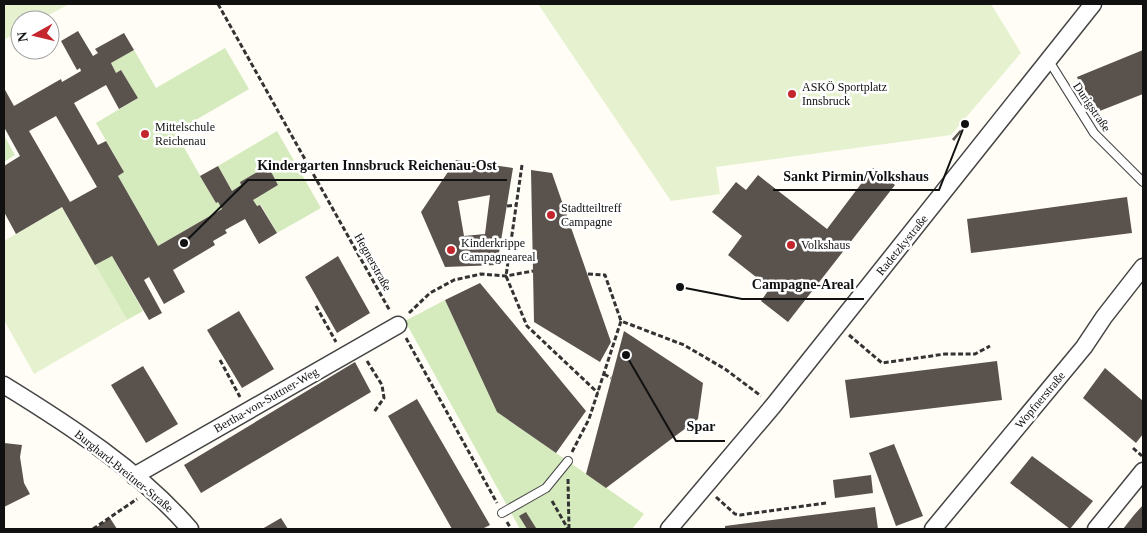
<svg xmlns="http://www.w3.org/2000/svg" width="1147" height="533" font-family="'Times New Roman',serif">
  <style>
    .green { fill: #d5ebbd }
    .pitch { fill: #e6f2cf }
    .building { fill: #5a524d; fill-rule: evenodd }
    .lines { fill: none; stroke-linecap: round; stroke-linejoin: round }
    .lane-casing { stroke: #444; stroke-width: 10 }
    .street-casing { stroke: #444; stroke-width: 19 }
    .path { stroke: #333; stroke-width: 3; stroke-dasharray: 5 2.5; stroke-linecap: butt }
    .lane { stroke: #fff; stroke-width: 8 }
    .street { stroke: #fff; stroke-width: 16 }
    .poi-dot { fill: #c4262e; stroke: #fff; stroke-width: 2 }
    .labels { text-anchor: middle; stroke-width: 5; stroke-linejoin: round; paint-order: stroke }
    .poi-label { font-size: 12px; fill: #111; stroke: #fff; text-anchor: start }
    .street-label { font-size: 12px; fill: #111; stroke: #fff }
    .leader { fill: none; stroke: #111; stroke-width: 2 }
    .callout-dot { fill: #111; stroke: #fff; stroke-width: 2 }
    .callout-label { font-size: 14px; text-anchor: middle; font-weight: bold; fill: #111; stroke: #fff; stroke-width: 5; stroke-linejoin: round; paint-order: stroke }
  </style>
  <rect width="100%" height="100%" fill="#fffdf5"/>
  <path class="green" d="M225 48 249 89 175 132 216 203 218 202 222 209 158 246 118 176 124 172 96 123 138 98 121 70 116 73 111 63 134 50 156 88Z
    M277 131 321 208 277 233 261 205 257 206 253 200 278 185 268 167 240 182 241 185 232 191 218 166Z
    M4 135 15 155 4 162Z
    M112 256 143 311 127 320 95 265Z
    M445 300 497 412 644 514 632 529H520L405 321Z"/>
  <path class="pitch" d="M4 4H69L40 20H20V31L4 40Z
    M538 4H991L1021 53 951 135 716 167 720 194 671 201Z
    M62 207 127 320 34 374 4 320V241Z"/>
  <path class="building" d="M78 31 93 56 98 53 95 49 124 33 134 50 111 63 116 73 121 70 138 98 119 109 106 85 74 103 98 145 106 141 124 172 118 176 158 246 222 209 218 202 216 203 200 176 218 166 232 191 241 185 240 182 268 166 278 185 253 200 257 206 260 205 277 233 259 244 245 219 225 230 227 233 213 241 215 245 173 270 185 292 164 304 149 277 144 280 162 313 149 320 112 256 95 265 62 207 16 234 4 212V166L20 156 4 127V88L14 106 61 79 62 82 81 71 80 68 77 70 61 41ZM56 116 97 187 70 202 29 131Z
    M1143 50V94L1092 114 1077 77Z
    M960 130 962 131 954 141 952 139Z
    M456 160 513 168 497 265 445 267 421 212ZM490 195 485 234 464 236 458 201Z
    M873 168 895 185 788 322 761 301 770 288 728 255 742 236 712 212 736 182 746 190 758 175 827 229Z
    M531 170 552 173 611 342 600 362 534 322Z
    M1127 197 1132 233 971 253 967 219Z
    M338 256 370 313 337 333 305 277Z
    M480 283 586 411 556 453 497 412 445 300Z
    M239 311 274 369 242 388 207 330Z
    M624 331 703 383 698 419 606 488 586 474Z
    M997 361 1002 400 850 418 845 380Z
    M355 362 371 392 201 493 184 465Z
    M143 366 178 424 146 443 111 385Z
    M1105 368 1143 401V434L1136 443 1083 398Z
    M417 399 490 525 482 529H452L388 416Z
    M4 443 22 445 20 457 24 483 30 494 4 507Z
    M894 444 923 516 896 526 869 453Z
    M1032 456 1093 501 1070 529 1010 483Z
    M871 475 873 493 835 498 833 480Z
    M1143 505V529H1123L1134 515Z
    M875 507 878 529H725V526Z
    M526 512 536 528 534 529H527L519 516Z
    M110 518 117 529H94Z
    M281 518 288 529H262Z"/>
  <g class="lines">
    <g class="lane-casing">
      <path id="lane" d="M1049 61 1094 133 1143 182
        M502 513 546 488 568 461"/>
    </g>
    <g class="street-casing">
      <path id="street" d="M4 385C69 425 140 471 190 529
        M134 476 398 325
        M669 529 773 406 1093 4
        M933 529 1084 347 1104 317 1143 267
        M1096 529 1143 471"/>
    </g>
    <path class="path" d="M218 4 390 311
      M522 165 506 276 527 326 598 393
      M507 206 517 205
      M588 274 605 275 621 321
      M316 306 336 342
      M409 313 430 293 454 280 481 274 506 276 533 271
      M849 335 882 363 945 354H975L990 346
      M406 338 497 503
      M220 360 240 397
      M367 361 382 385 384 398 374 412
      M604 374 611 378
      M1133 448 1142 456
      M572 452 589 419 621 321 684 345 725 369 761 396
      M568 479 569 529
      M716 497 735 514 740 515 826 503
      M552 501 568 529
      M507 522 511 529
      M93 529 137 499"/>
    <use href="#lane" class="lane"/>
    <use href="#street" class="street"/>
  </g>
  <g class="poi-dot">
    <circle cx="792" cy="94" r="5"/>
    <circle cx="145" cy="134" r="5"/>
    <circle cx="551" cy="215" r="5"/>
    <circle cx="791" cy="245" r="5"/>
    <circle cx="451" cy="250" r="5"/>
  </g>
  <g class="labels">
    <g class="poi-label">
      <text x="802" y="91">ASKÖ Sportplatz<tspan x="802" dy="14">Innsbruck</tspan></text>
      <text x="155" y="131">Mittelschule<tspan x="155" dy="14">Reichenau</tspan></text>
      <text x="561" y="212">Stadtteiltreff<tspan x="561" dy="14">Campagne</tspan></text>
      <text x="461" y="247">Kinderkrippe<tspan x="461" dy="14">Campagneareal</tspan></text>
      <text x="801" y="249">Volkshaus</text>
    </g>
    <g class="street-label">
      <text transform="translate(1092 107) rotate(56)" y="4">Durigstraße</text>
      <text transform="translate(902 245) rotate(-51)" y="4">Radetzkystraße</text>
      <text transform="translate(373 262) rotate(61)" y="4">Hegnerstraße</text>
      <text transform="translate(266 400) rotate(-30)" y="4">Bertha-von-Suttner-Weg</text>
      <text transform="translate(1040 400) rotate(-50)" y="4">Wopfnerstraße</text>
      <text transform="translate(124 471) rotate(39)" y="4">Burghard-Breitner-Straße</text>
    </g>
  </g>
  <path class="leader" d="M184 243L248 180H507M965 124L939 190H773M680 287L742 299H864M626 355L676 441H725"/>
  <g class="callout-dot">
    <circle cx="184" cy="243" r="5"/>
    <circle cx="965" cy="124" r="5"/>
    <circle cx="680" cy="287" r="5"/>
    <circle cx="626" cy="355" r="5"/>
  </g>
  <g class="callout-label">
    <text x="377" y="170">Kindergarten Innsbruck Reichenau-Ost</text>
    <text x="856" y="181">Sankt Pirmin/Volkshaus</text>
    <text x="803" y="289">Campagne-Areal</text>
    <text x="701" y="431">Spar</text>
  </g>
  <rect width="1147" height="533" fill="none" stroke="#111111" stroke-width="10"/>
  <g transform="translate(35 35) rotate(262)"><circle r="24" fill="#ffffff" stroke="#a0a0a0"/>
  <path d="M0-4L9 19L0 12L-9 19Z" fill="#c4262e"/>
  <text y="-8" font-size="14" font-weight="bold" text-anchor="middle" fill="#111111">N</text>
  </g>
</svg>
